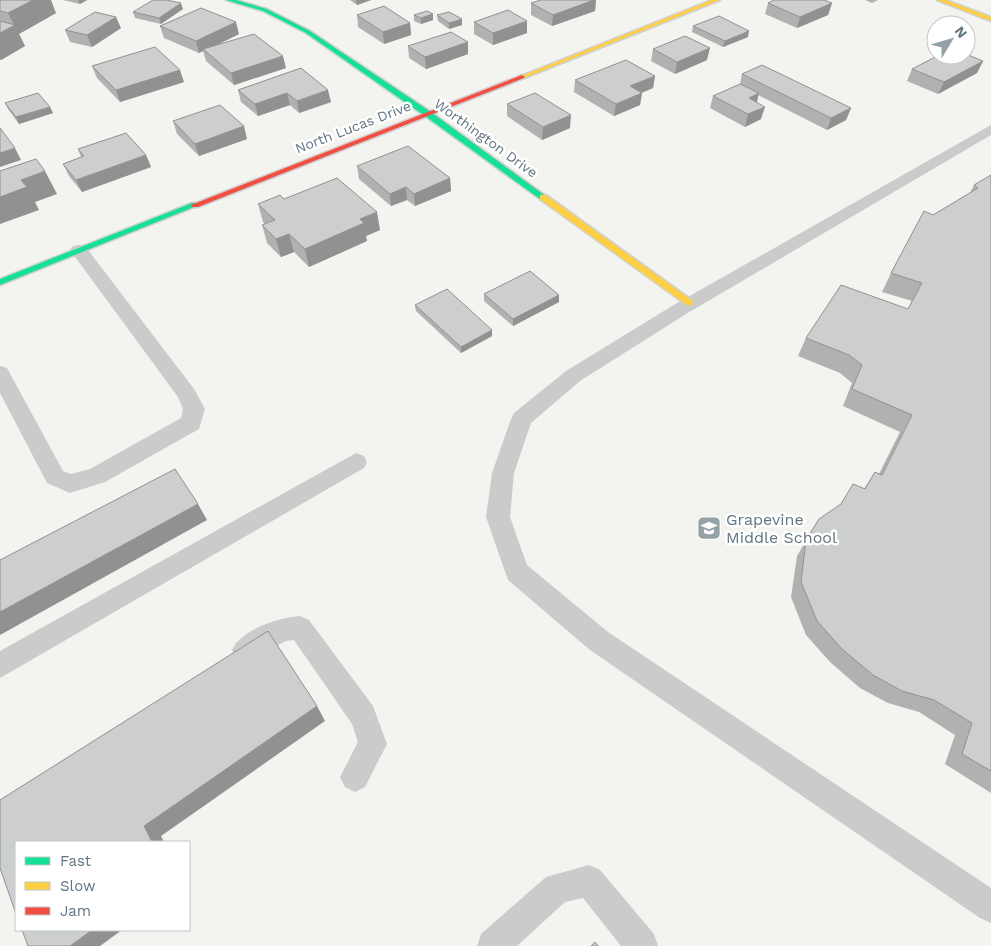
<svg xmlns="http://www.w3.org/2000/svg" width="991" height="946" font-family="'Work Sans',sans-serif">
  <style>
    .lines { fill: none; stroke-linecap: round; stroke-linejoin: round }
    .fast-casing { stroke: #cfd1d0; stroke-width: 3 }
    .slow-casing { stroke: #cfd1d0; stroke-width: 3 }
    .jam-casing { stroke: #cfd1d0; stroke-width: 3 }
    .lane { fill: #cacccc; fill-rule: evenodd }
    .fast { fill: #16e098; fill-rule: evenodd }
    .slow { fill: #ffcf43; fill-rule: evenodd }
    .jam { fill: #f24e42; fill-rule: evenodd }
    .wall { fill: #b0b2b1 }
    .shaded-wall { fill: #909190 }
    .building { fill: #cdcfce; stroke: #909190 }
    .labels { text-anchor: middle; stroke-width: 5; stroke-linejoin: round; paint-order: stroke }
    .far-street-label { font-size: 14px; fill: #607583; stroke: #fff }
    .poi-label { font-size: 16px; fill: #607583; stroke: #fff; text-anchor: start }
  </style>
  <rect width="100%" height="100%" fill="#f3f3f0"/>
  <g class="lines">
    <g class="fast-casing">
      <path id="fast" d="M226 0H236L267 9 310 31 431 112 547 197 540 199 425 116 306 33 263 11Z
        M192 203H198L199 205 0 285V279Z"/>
    </g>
    <g class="slow-casing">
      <path id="slow" d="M712 0H720L524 78 519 77Z
        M937 0H946L991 17V21Z
        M540 195H546L693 301V305H687L540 199Z"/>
    </g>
    <g class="jam-casing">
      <path id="jam" d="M522 75 525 77 524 78 198 207H192L191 205Z"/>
    </g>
    <path class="lane" d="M991 125V135L686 314 580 381 531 423 514 473 510 517 527 565 608 632 991 888V923L980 918 590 650 508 580 486 517 492 473 511 419 514 413 566 371 672 306Z
      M79 245 85 246 194 389 205 409 199 429 105 482 70 493 47 483 0 393V366L7 368 63 471 71 474 90 469 181 418 183 409 178 397 70 250 73 246Z
      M356 453 364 456 367 462 364 468 0 678V651Z
      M300 616 309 620 373 706 387 744 365 787 355 792 345 787 340 777 358 742 352 724 294 640 286 641 245 662 236 659 232 650C240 630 280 617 300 616Z
      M589 865 600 870 654 934 658 946H621L583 898 565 902 517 946H477L481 934 546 877Z"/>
    <use href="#fast" class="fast"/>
    <use href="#slow" class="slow"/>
    <use href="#jam" class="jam"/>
  </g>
  <path class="wall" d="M0 0 56 13 19 34 25 46 1 60H0Z
    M63 0H87L80 4Z
    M350 0H371L357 5Z
    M541 0H596L595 11 552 26 531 15V3Z
    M865 0H878L872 3Z
    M768 3H832L828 15 797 28 765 14Z
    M183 9 161 24 135 18 133 12Z
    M433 14V20L421 24 414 21V15Z
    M357 15 410 23 411 35 384 44 358 27Z
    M437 15 462 25 449 29 438 21Z
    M474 22 527 33 493 45 474 34Z
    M160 26 239 34 215 46 286 68 234 85 206 61 203 51 199 53 164 38Z
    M693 26 748 37 723 47 692 32Z
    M121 28 92 47 70 42 65 30Z
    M468 42V54L426 69 409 58 408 46Z
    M653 49 707 60 675 74 651 61Z
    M983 61 977 73 938 94 907 81 912 69Z
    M92 66 184 82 120 102 97 78Z
    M301 68 331 102 299 113 290 105 258 116 241 102 238 90Z
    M742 74 851 108 846 120 827 130 758 95 757 102 761 119 745 127 710 108 713 96 740 84Z
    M655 76 653 88 642 93 640 105 614 116 574 92 575 80Z
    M5 103 50 107 53 113 19 124 8 109Z
    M507 104 570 128 542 140 507 116Z
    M173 121 247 139 199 156 177 134Z
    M78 149 146 155 151 167 82 192 69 176 63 164 81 157Z
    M357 166 450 178 451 191 415 206 407 200 391 206 359 179Z
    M991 175V793L945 764 955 735 919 712 888 703 860 688 830 662 806 635 791 597 797 556 819 519 864 489 875 472 879 474 900 432 843 406 852 383 840 373 798 356 806 338 908 309 912 301 882 292 891 273 933 215 970 193 974 185Z
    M284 199 380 230 366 236 367 241 309 267 294 252 281 257 267 243 262 225 265 224 263 222 258 204Z
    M484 294 559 295V302L513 326 484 301Z
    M415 305 492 330V336L461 353 416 311Z"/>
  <path class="shaded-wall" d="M33 0H51L56 13 19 34 25 46 1 60 0 58V33L14 25 8 13Z
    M78 0H87L80 4Z
    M356 0H371L357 5Z
    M594 0H596L595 11 552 26 553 15Z
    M181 3 183 9 161 24 159 18Z
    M832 3 828 15 797 28 800 17Z
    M433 14V20L421 24V18Z
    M116 17 121 28 92 47 87 35Z
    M462 19V25L449 29V23Z
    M527 21V33L493 45V33Z
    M236 22 239 34 204 51 203 49V51L199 53 196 41Z
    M410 23 411 35 384 44 383 32Z
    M749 31 748 37 723 47 725 41Z
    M468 42V54L426 69 425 57Z
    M710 48 707 60 675 74 677 62Z
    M283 56 286 68 234 85 231 73Z
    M983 61 977 73 938 94 944 82Z
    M180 70 184 82 120 102 116 90Z
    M655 76 653 88 628 98 630 86Z
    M328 90 331 102 299 113 297 101Z
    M287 93 290 105 258 116 255 104Z
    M642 93 640 105 614 116 616 104Z
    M759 93 756 106 749 98Z
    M50 107 53 113 19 124 16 117Z
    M765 107 761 119 745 127 748 114Z
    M851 108 846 120 827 130 831 118Z
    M571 115 570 128 542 140 543 127Z
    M244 126 247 139 199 156 195 144Z
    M15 148 21 160 0 167V153Z
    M146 155 151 167 82 192 76 180Z
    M45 171 57 194 35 202 39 210 0 224V197L21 180Z
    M450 178 451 191 415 206 414 194Z
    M406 187 407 200 391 206 390 194Z
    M377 212 380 230 366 236 367 241 309 267 305 249 360 219Z
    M289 234 294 252 281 257 276 239Z
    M559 295V302L513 326V319Z
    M492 330V336L461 353V347Z
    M198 504 207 520 0 635V612Z
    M317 706 325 721 161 836 164 842H152L144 826Z
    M92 930H122L100 946H70Z"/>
  <path class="building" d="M0 0H33L8 13 0 11Z
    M153 0H166L181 3 159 18 133 12Z
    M541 0H594L553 15 531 3Z
    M774 0H824L832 3 800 17 768 3Z
    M384 6 410 23 383 32 357 15Z
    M201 8 236 22 196 41 160 26Z
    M508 10 527 21 493 33 474 22Z
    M427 11 433 14 421 18 414 15Z
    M95 12 116 17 87 35 65 30Z
    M449 12 462 19 449 23 437 15Z
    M719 16 749 31 725 41 693 26Z
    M0 21 15 25 0 33Z
    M451 32 468 42 425 57 408 46Z
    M254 34 283 56 231 73 203 49Z
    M685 36 710 48 677 62 653 49Z
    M155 47 180 70 116 90 92 66Z
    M966 54 983 61 944 82 912 69 939 55H966Z
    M626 60 655 76 630 86 642 93 616 104 575 80Z
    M762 65 851 108 831 118 742 74Z
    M301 68 328 90 297 101 287 93 255 104 238 90Z
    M740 84 759 93 749 98 765 107 748 114 713 96Z
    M38 93 50 107 16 117 5 103Z
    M535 93 571 115 543 127 507 104Z
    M220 105 244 126 195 144 173 121Z
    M0 128 15 148 0 153Z
    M126 133 146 155 76 180 63 164 84 156 78 149Z
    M408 146 450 178 414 194 406 187 390 194 357 166Z
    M36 159 45 171 21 180 27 187 0 197V171Z
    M991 175V771L962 754 972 723 934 700 902 691 873 675 842 649 817 621 801 582 806 540 819 519 841 504 853 484 865 489 875 472 882 475 912 415 852 389 862 365 849 355 806 338 841 285 908 309 922 283 891 273 924 211 933 215 978 188 974 185Z
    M337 178 377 212 360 219 364 223 305 249 289 234 276 239 262 225 275 220 258 204 280 195 284 199Z
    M530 271 559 295 513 319 484 294Z
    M447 289 492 330 461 347 415 305Z
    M175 469 198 504 0 612V560Z
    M268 631 317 706 144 826 152 842H16V914L0 868V800Z
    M22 930H92L70 946H28Z
    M595 942 598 946H591Z"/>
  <defs>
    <g id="school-square" transform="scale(1.25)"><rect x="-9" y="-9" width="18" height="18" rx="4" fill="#93a1a9" stroke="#fff"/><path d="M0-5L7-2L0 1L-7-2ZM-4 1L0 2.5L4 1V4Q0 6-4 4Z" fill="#fff"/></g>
  </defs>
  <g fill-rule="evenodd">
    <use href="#school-square" x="709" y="528"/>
  </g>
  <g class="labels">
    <g class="far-street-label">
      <text transform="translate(353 127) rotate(-21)" y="5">North Lucas Drive</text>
      <text transform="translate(486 138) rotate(36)" y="5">Worthington Drive</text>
    </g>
    <g class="poi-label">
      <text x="726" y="525">Grapevine<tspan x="726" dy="18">Middle School</tspan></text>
    </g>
  </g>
  <rect x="15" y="841" width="175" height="90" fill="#ffffff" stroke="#bfc8cd"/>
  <rect x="25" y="857" width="25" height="8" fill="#16e098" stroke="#bfc8cd"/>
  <text x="60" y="866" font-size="15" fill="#607583">Fast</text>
  <rect x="25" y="882" width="25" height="8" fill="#ffcf43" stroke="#bfc8cd"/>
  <text x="60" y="891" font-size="15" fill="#607583">Slow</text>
  <rect x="25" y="907" width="25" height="8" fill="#f24e42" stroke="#bfc8cd"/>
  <text x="60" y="916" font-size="15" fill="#607583">Jam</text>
  <g transform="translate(951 40) rotate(52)"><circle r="24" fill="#ffffff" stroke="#bfc8cd"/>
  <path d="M0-4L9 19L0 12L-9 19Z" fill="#93a1a9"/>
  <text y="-8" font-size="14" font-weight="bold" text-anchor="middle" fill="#607583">N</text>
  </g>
</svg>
